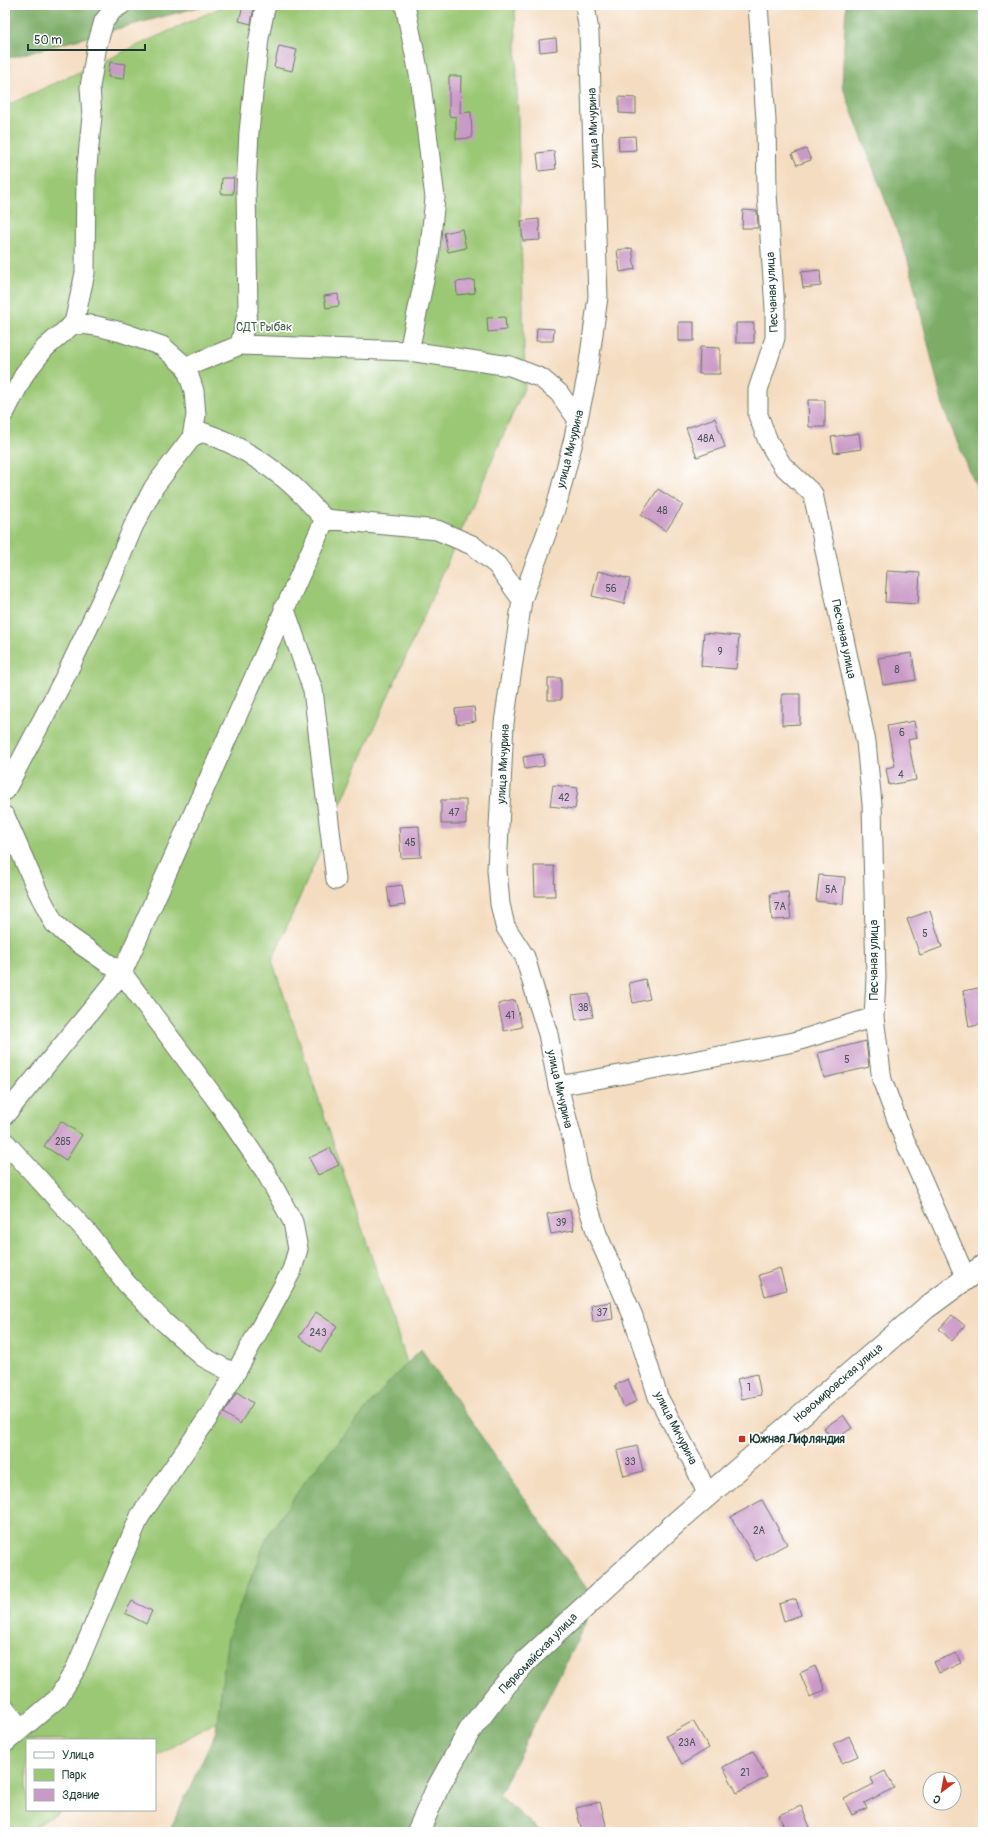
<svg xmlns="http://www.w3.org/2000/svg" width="988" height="1837" font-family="Pangolin,sans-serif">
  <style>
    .green { fill: #9bc875; stroke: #5d8254 }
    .forest { fill: #7cac66; stroke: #4e744d }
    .building { fill: #ca9ac7 }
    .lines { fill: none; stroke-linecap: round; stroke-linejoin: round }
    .minor-casing { stroke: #6a7565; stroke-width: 21 }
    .major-casing { stroke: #6a7565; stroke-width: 24 }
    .minor { stroke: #fff; stroke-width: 19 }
    .major { stroke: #fff; stroke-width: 22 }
    .poi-dot { fill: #c8321e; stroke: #fff; stroke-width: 1.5 }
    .labels { text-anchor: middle; stroke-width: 3.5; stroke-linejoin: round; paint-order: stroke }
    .number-label { font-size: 10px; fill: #4a5459 }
    .street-label { font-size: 12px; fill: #1f3d34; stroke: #fff }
    .park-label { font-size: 12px; fill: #3e6044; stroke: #fff }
    .poi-label { font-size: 12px; font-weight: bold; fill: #1f3d34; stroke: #fff; text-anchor: start }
  </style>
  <rect width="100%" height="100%" fill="#fff"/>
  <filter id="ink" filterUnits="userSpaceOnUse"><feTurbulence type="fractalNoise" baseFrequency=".025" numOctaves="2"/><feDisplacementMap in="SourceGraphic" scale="8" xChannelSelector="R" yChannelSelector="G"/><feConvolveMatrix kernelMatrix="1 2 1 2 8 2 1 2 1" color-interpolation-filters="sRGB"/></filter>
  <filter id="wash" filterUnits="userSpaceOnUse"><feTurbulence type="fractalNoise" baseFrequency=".012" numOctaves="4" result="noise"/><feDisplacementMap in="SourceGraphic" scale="16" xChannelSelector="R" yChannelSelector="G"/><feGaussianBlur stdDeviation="0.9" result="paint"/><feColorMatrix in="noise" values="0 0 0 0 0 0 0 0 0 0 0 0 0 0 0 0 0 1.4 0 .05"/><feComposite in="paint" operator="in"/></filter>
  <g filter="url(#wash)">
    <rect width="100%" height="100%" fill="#f4dcc0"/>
    <path class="green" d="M226 5H515L525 386 272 960 477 1571 155 1757V1740H27V1810H63L25 1832H5V106Z"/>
    <path class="forest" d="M5 5H206L5 59Z
      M846 5H983V503L944 410 908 260 842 85Z
      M421 1349 589 1592 587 1620 499 1795 541 1832H169L216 1731 228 1636 267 1537 306 1480 389 1382Z"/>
    <g id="blocks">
      <path class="building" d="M243 5 254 7 251 24 239 21Z
        M556 38 557 50 540 52 539 40Z
        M279 46 297 50 292 71 274 67Z
        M110 62 126 64 124 79 108 77Z
        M449 76H461L460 113 471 112 472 138 456 139V117L449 116Z
        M619 97 636 98V114L619 113Z
        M635 136 636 150 619 151 618 137Z
        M806 149 811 160 797 165 792 154Z
        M554 151 556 169 539 171 537 153Z
        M222 178H234L233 194H221Z
        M743 210 757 211 758 228H742Z
        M539 219 540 240 523 241 521 221Z
        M462 229 466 248 448 252 444 233Z
        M632 248 635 269 620 272 617 250Z
        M820 270 821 286 803 288 801 272Z
        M474 280 475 293 457 295 456 282Z
        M338 294 339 306 326 308 324 296Z
        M505 317 506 330 488 332 487 318Z
        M679 322H694V341H679Z
        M736 323H754V343H736Z
        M537 328 554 329 553 341H536Z
        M700 347 720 348V374H699Z
        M808 400H825V427H809Z
        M715 418 725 447 697 457 686 428Z
        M859 433 861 449 834 453 831 437Z
        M658 489 683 505 666 531 641 515Z
        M598 571 630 579 624 604 592 596Z
        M887 571 920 573 918 604 885 602Z
        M704 633 739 636 736 669 701 666Z
        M912 653 916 680 883 685 878 658Z
        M548 678H561V700H548Z
        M782 694H800V724L782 725Z
        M474 707 476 721 457 724 455 709Z
        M914 721 917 738 908 740 916 780 889 785 886 768 895 766 887 726Z
        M543 754 544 766 525 769 523 757Z
        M553 785 578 788 575 809 550 806Z
        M441 800H466V824H441Z
        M419 826 421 857 401 858 399 827Z
        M534 866H554L555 896H535Z
        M819 875 845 877 843 904 816 901Z
        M402 885 405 905 390 907 387 887Z
        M788 892 791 919 772 920 770 894Z
        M930 911 942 947 920 955 907 919Z
        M645 979 650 999 633 1003 629 983Z
        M983 987V1024L969 1027 963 991Z
        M589 994 593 1017 576 1020 572 996Z
        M515 1000 522 1027 504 1031 498 1004Z
        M866 1041 869 1067 824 1078 818 1053Z
        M61 1121 82 1135 66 1160 44 1146Z
        M330 1148 339 1165 318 1175 309 1158Z
        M570 1210 574 1230 551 1234 547 1214Z
        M780 1268 786 1290 765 1296 759 1275Z
        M611 1302 613 1319 593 1322 591 1305Z
        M316 1312 337 1326 321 1352 299 1337Z
        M952 1315 965 1326 952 1341 939 1329Z
        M757 1374 761 1395 742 1399 737 1379Z
        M628 1379 637 1401 624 1407 615 1385Z
        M237 1392 253 1403 240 1424 224 1413Z
        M843 1415 852 1428 833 1441 824 1428Z
        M637 1446 643 1471 624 1476 617 1451Z
        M762 1500 787 1544 756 1561 731 1517Z
        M796 1599 801 1615 784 1621 779 1604Z
        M132 1601 152 1611 146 1624 125 1613Z
        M956 1653 961 1663 939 1673 934 1662Z
        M815 1666 825 1690 810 1697 800 1673Z
        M693 1721 709 1748 682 1764 666 1736Z
        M849 1736 858 1756 842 1763 833 1744Z
        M753 1751 767 1777 737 1793 723 1767Z
        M885 1771 894 1788 864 1803 867 1808 852 1815 844 1799 874 1784 871 1778Z
        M600 1802 608 1832H582L576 1808Z
        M801 1806 810 1827 798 1832H786L779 1815Z"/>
    </g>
  </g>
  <g filter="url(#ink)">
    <use href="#blocks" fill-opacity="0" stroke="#6a7565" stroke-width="1"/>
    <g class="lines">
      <g class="minor-casing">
        <path id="minor" d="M405 5 421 84 435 198 429 257 409 351
          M585 5 589 32 598 297 587 377 573 442 556 507 522 600 504 723 497 870 500 904 505 926 525 957 537 999 548 1034 558 1086 573 1141 580 1181 597 1234 633 1316 658 1397 692 1460 708 1496
          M758 5 766 120 767 193 775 309V338L758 390V415L768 441 782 465 813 494 866 742 872 804 876 978 874 1017 882 1080 905 1141 966 1278
          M240 345 248 310 246 189 249 132 259 38 265 8 267 5
          M186 367 240 345 409 351 510 366 541 378 559 393 578 420
          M5 412 25 373 45 348 74 323 85 273 86 176 92 116 90 87 97 45 104 21 113 10 121 5
          M192 437 202 432C231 441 261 460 285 479 299 490 312 506 325 519
          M284 607 313 690 336 880
          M5 791 66 675 110 582 133 527 154 487 192 437 196 415 194 391 186 367 162 346 121 332 97 326 74 323
          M5 816 38 892 54 923 67 935 122 973 220 1105 265 1171 293 1222 298 1249 292 1270 235 1374 210 1415 140 1516 75 1670 58 1698 5 1743
          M558 1086 625 1074 794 1042 874 1017
          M5 1115 122 973 325 519 437 530 472 545 497 565 522 600
          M5 1142 88 1233 126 1283 164 1322 203 1357 235 1374
          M5 1708 21 1729"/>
      </g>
      <g class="major-casing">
        <path id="major" d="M418 1832 437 1789 470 1730 496 1696 526 1661 679 1520 926 1308 983 1266"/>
      </g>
      <use href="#minor" class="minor"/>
      <use href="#major" class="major"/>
    </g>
  </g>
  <rect class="poi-dot" x="738" y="1435" width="8" height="8" rx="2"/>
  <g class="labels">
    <g class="number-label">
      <text x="706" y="442">48А</text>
      <text x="662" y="514">48</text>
      <text x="611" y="592">56</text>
      <text x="720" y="655">9</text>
      <text x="897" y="673">8</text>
      <text x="902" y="736">6</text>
      <text x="901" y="778">4</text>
      <text x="564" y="801">42</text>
      <text x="454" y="816">47</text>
      <text x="410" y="846">45</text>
      <text x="831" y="893">5А</text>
      <text x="780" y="910">7А</text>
      <text x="925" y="937">5</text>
      <text x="583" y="1011">38</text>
      <text x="510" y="1019">41</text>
      <text x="847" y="1063">5</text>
      <text x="63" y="1145">285</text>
      <text x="561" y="1226">39</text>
      <text x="602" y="1316">37</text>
      <text x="318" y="1336">243</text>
      <text x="749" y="1391">1</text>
      <text x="630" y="1465">33</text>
      <text x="759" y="1534">2А</text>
      <text x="687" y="1746">23А</text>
      <text x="745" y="1776">21</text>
    </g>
    <g class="street-label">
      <text transform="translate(593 128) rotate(-92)" y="4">улица Мичурина</text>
      <text transform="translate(772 292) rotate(-93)" y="4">Песчаная улица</text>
      <text transform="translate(570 449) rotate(-76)" y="4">улица Мичурина</text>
      <text transform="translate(844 639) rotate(78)" y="4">Песчаная улица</text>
      <text transform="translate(503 764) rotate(-87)" y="4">улица Мичурина</text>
      <text transform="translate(874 960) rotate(-90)" y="4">Песчаная улица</text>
      <text transform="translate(560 1089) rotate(77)" y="4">улица Мичурина</text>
      <text transform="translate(838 1383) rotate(-41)" y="4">Новомировская улица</text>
      <text transform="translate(676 1428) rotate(63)" y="4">улица Мичурина</text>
      <text transform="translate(538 1653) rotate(-46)" y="4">Первомайская улица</text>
    </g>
    <g class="park-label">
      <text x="264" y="331">СДТ Рыбак</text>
    </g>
    <g class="poi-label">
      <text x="750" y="1443">Южная Лифляндия</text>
    </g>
  </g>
  <rect width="988" height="1837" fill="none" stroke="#fff" stroke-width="20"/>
  <rect x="26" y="1739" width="130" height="72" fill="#ffffff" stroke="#a5b1ae"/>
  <rect x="34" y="1752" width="20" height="6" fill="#ffffff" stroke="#a5b1ae"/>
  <text x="62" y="1759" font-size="12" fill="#1f3d34">Улица</text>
  <rect x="34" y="1769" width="20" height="12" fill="#9bc875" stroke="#a5b1ae"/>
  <text x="62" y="1779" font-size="12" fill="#1f3d34">Парк</text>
  <rect x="34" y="1789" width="20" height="12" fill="#ca9ac7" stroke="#a5b1ae"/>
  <text x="62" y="1799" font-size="12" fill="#1f3d34">Здание</text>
  <g transform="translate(942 1791) rotate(212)"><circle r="19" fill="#ffffff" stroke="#a5b1ae"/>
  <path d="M0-3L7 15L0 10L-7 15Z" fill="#c8321e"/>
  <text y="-6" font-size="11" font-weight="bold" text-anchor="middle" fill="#1f3d34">С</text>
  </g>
  <path d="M28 44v6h117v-6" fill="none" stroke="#1f3d34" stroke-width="2"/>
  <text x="34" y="44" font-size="12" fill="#1f3d34" stroke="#ffffff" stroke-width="3" paint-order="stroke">50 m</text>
</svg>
